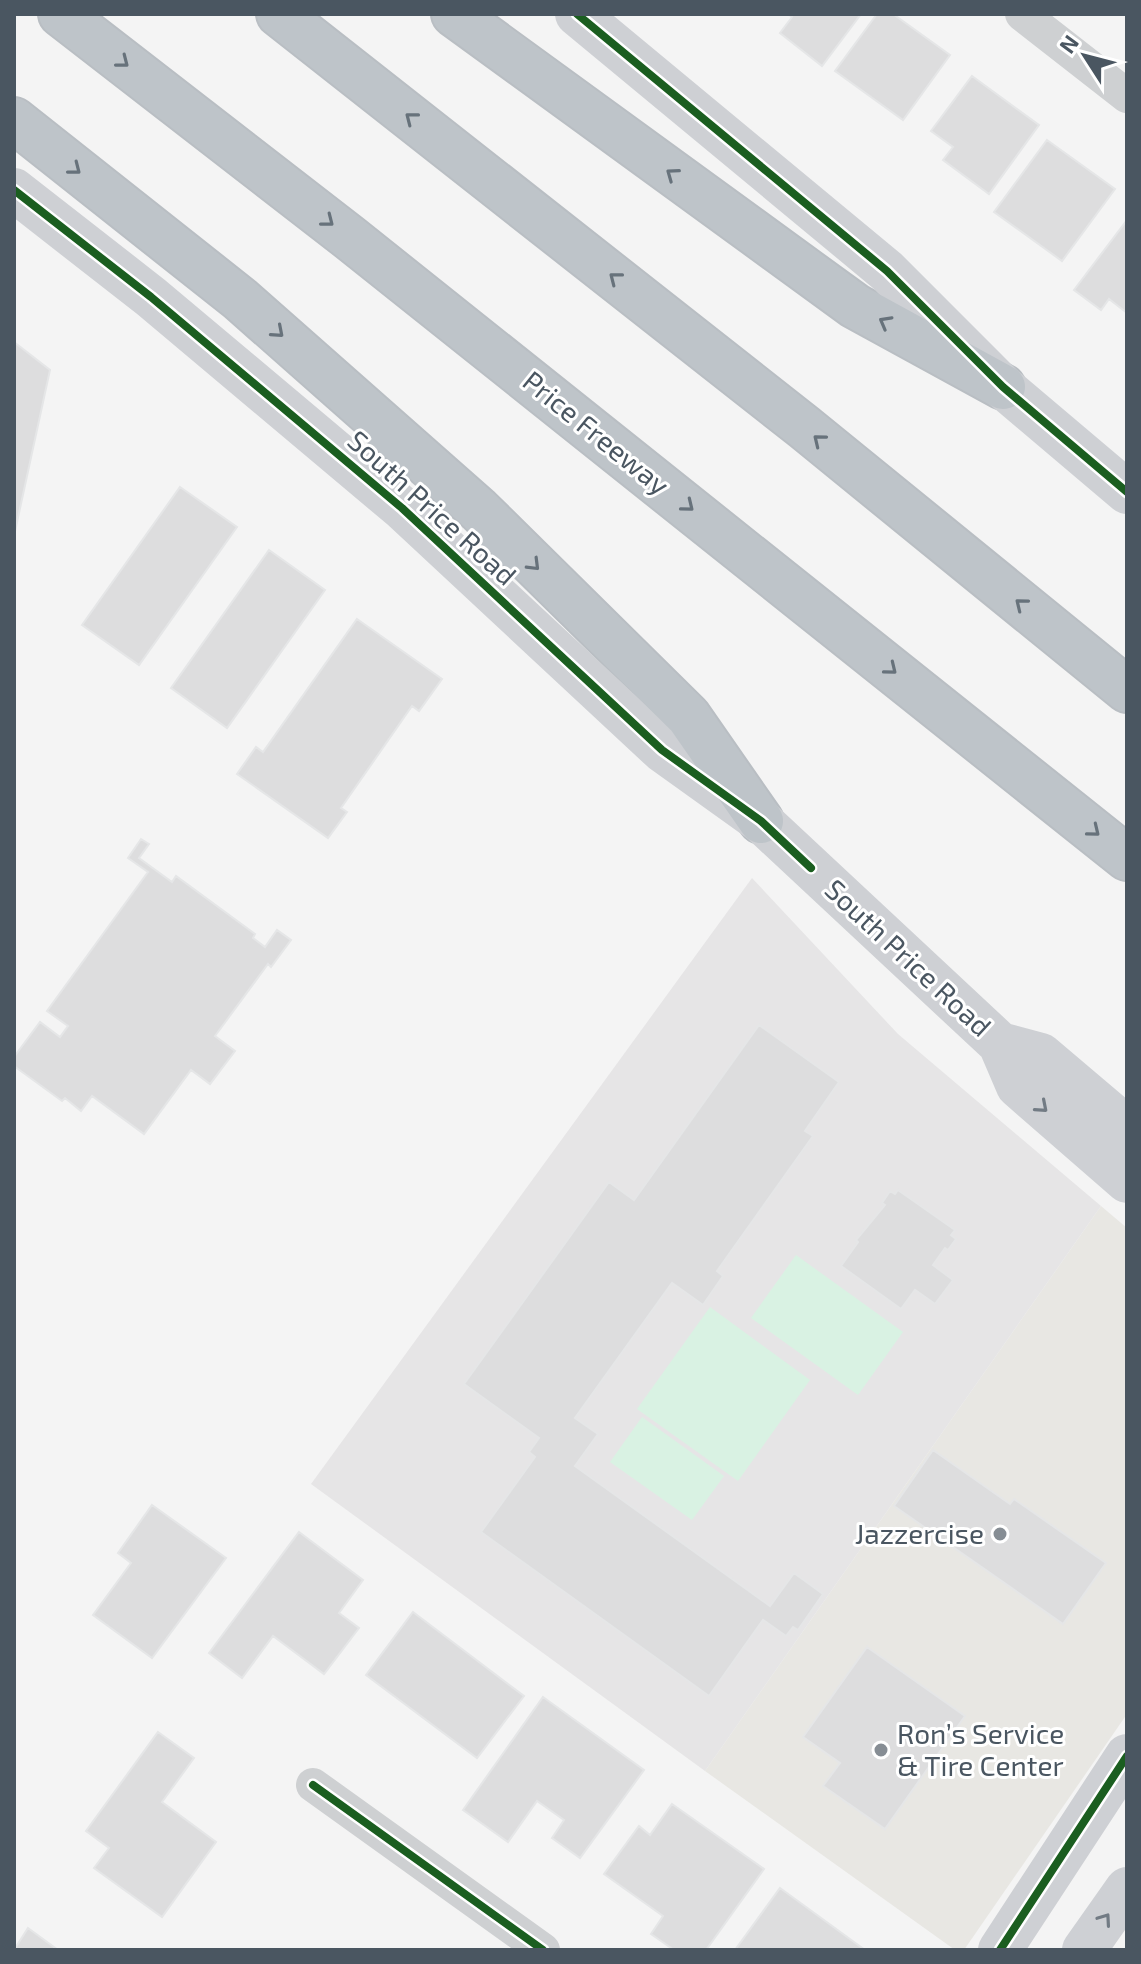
<svg xmlns="http://www.w3.org/2000/svg" width="1141" height="1964" font-family="'Exo 2',sans-serif">
  <style>
    .commercial { fill: #e8e7e3 }
    .education { fill: #e6e5e6 }
    .green { fill: #d9f2e3 }
    .building { fill: #ddddde; stroke: #e5e6e7; stroke-width: 2 }
    .lines { fill: none; stroke-linecap: round; stroke-linejoin: round }
    .motorway-casing { stroke: #b9bec3; stroke-width: 48 }
    .minor { stroke: #ced0d2; stroke-width: 34 }
    .secondary { stroke: #ced0d4; stroke-width: 44 }
    .motorway { stroke: #bec4c9; stroke-width: 44 }
    .cycleway-casing { stroke: #fff; stroke-width: 13 }
    .cycleway { stroke: #1b5e20; stroke-width: 8 }
    .oneway { stroke: #67727b }
    .oneway2 { stroke: #727b84 }
    .poi-dot { fill: #868d94; stroke: #fff; stroke-width: 3 }
    .labels { text-anchor: middle; stroke-width: 6; stroke-linejoin: round; paint-order: stroke }
    .street-label { font-size: 28px; fill: #4a5661; stroke: #fff }
    .poi-label { font-size: 28px; fill: #4a5661; stroke: #fff; text-anchor: end }
  </style>
  <rect width="100%" height="100%" fill="#f4f4f4"/>
  <path class="commercial" d="M1101 1206 1127 1228V1714L964 1950H955L705 1771Z"/>
  <path class="education" d="M752 878 898 1034 1101 1206 705 1771 311 1484Z"/>
  <path class="green" d="M796 1255 903 1332 858 1395 751 1318Z
    M710 1307 810 1380 738 1481 637 1409Z
    M642 1417 724 1476 692 1520 610 1462Z"/>
  <path class="building" d="M788 14H861L822 66 780 33 792 17Z
    M877 14H893L950 55 903 120 835 71Z
    M972 76 1039 125 989 194 943 160 953 147 931 131Z
    M1047 140 1115 189 1062 261 994 212Z
    M1127 220V313L1109 299 1101 310 1074 290Z
    M14 342 50 370 14 536Z
    M180 487 237 527 139 665 82 625Z
    M269 550 325 590 227 728 171 688Z
    M357 619 442 679 419 711 412 706 341 808 347 812 328 838 237 774 256 747 263 752Z
    M141 839 149 844 139 858 172 882 176 876 255 934 253 938 265 947 277 930 291 940 271 967 268 964 215 1036 235 1051 210 1084 191 1070 144 1134 92 1096 81 1111 65 1098 62 1101 14 1066V1057L40 1022 60 1037 68 1026 47 1011 148 872 128 858Z
    M759 1025 839 1082 805 1131 813 1136 717 1271 723 1276 703 1305 672 1283 575 1418 598 1434 575 1466 770 1606 794 1573 823 1594 798 1630 793 1627 786 1636 763 1620 709 1696 481 1532 535 1457 529 1452 539 1438 464 1384 609 1182 634 1200Z
    M898 1190 955 1230 951 1235 956 1239 948 1250 945 1248 933 1265 953 1280 935 1304 915 1290 901 1309 841 1266 858 1242 856 1240 885 1205 882 1203 890 1191 895 1194Z
    M933 1450 1010 1504 1014 1499 1106 1563 1063 1624 894 1506Z
    M152 1505 226 1558 152 1658 93 1615 131 1563 118 1553Z
    M299 1532 363 1580 339 1613 359 1628 324 1674 273 1636 242 1678 209 1653Z
    M413 1612 524 1696 477 1758 366 1675Z
    M867 1647 965 1716 885 1829 823 1786 840 1763 803 1737Z
    M543 1697 644 1770 580 1858 552 1838 564 1820 537 1801 508 1842 463 1810Z
    M158 1732 194 1758 162 1802 216 1842 162 1917 94 1868 109 1848 86 1831Z
    M672 1804 764 1869 706 1950H674L651 1934 663 1916 604 1874 639 1826 650 1835Z
    M780 1888 865 1950H735Z
    M28 1928 58 1950H14Z"/>
  <g class="lines">
    <g class="motorway-casing">
      <path id="motorway" d="M61 14 350 238 1127 858
        M279 14 804 427 1127 690
        M454 14 855 306 1003 387
        M14 120 240 299 479 510 688 716 761 821"/>
    </g>
    <path class="minor" d="M1022 14 1127 96
      M313 1785 543 1950"/>
    <path class="secondary" d="M577 14 887 271 1003 387 1127 492
      M14 190 151 297 402 508 662 750 761 821 1000 1044 1018 1086 1127 1181
      M1000 1044 1041 1055 1127 1128
      M1000 1950 1127 1756
      M1084 1950 1127 1889"/>
    <use href="#motorway" class="motorway"/>
    <g class="cycleway-casing">
      <path id="cycleway" d="M577 14 887 271 1003 387 1127 492
        M14 190 151 297 402 508 662 750 761 821 811 868
        M313 1785 543 1950
        M1000 1950 1127 1756"/>
    </g>
    <use href="#cycleway" class="cycleway"/>
  </g>
  <defs><path id="oneway-chevron" d="M-2-3.5L2.5 0L-2 3.5" fill="none" stroke-width="1.6" stroke-linecap="round" stroke-linejoin="round" transform="scale(2)"/></defs>
  <g class="oneway">
    <use href="#oneway-chevron" transform="translate(123 62) rotate(38)"/>
    <use href="#oneway-chevron" transform="translate(411 118) rotate(-142)"/>
    <use href="#oneway-chevron" transform="translate(75 169) rotate(38)"/>
    <use href="#oneway-chevron" transform="translate(672 174) rotate(-144)"/>
    <use href="#oneway-chevron" transform="translate(328 221) rotate(38)"/>
    <use href="#oneway-chevron" transform="translate(615 278) rotate(-142)"/>
    <use href="#oneway-chevron" transform="translate(885 322) rotate(-151)"/>
    <use href="#oneway-chevron" transform="translate(278 332) rotate(41)"/>
    <use href="#oneway-chevron" transform="translate(819 440) rotate(-141)"/>
    <use href="#oneway-chevron" transform="translate(688 506) rotate(39)"/>
    <use href="#oneway-chevron" transform="translate(534 565) rotate(45)"/>
    <use href="#oneway-chevron" transform="translate(1021 604) rotate(-141)"/>
    <use href="#oneway-chevron" transform="translate(891 669) rotate(39)"/>
    <use href="#oneway-chevron" transform="translate(1094 831) rotate(39)"/>
  </g>
  <g class="oneway2">
    <use href="#oneway-chevron" transform="translate(1042 1107) rotate(41)"/>
    <use href="#oneway-chevron" transform="translate(1105 1919) rotate(-55)"/>
  </g>
  <g class="poi-dot">
    <circle cx="1000" cy="1534" r="8"/>
    <circle cx="881" cy="1750" r="8"/>
  </g>
  <g class="labels">
    <g class="street-label">
      <text transform="translate(596 433) rotate(39)" y="10">Price Freeway</text>
      <text transform="translate(432 508) rotate(42)" y="10">South Price Road</text>
      <text transform="translate(908 958) rotate(43)" y="10">South Price Road</text>
    </g>
    <g class="poi-label">
      <text x="984" y="1544">Jazzercise</text>
      <text x="897" y="1744" text-anchor="start">Ron’s Service<tspan x="897" dy="32">&amp; Tire Center</tspan></text>
    </g>
  </g>
  <rect width="1141" height="1964" fill="none" stroke="#4a5661" stroke-width="32"/>
  <g transform="translate(1085 56) rotate(306)" stroke="#ffffff" stroke-width="6" paint-order="stroke">
  <path d="M0-6L14 30L0 20L-14 30Z" fill="#4a5661"/>
  <text y="-12" font-size="22" font-weight="bold" text-anchor="middle" fill="#4a5661">N</text>
  </g>
</svg>
